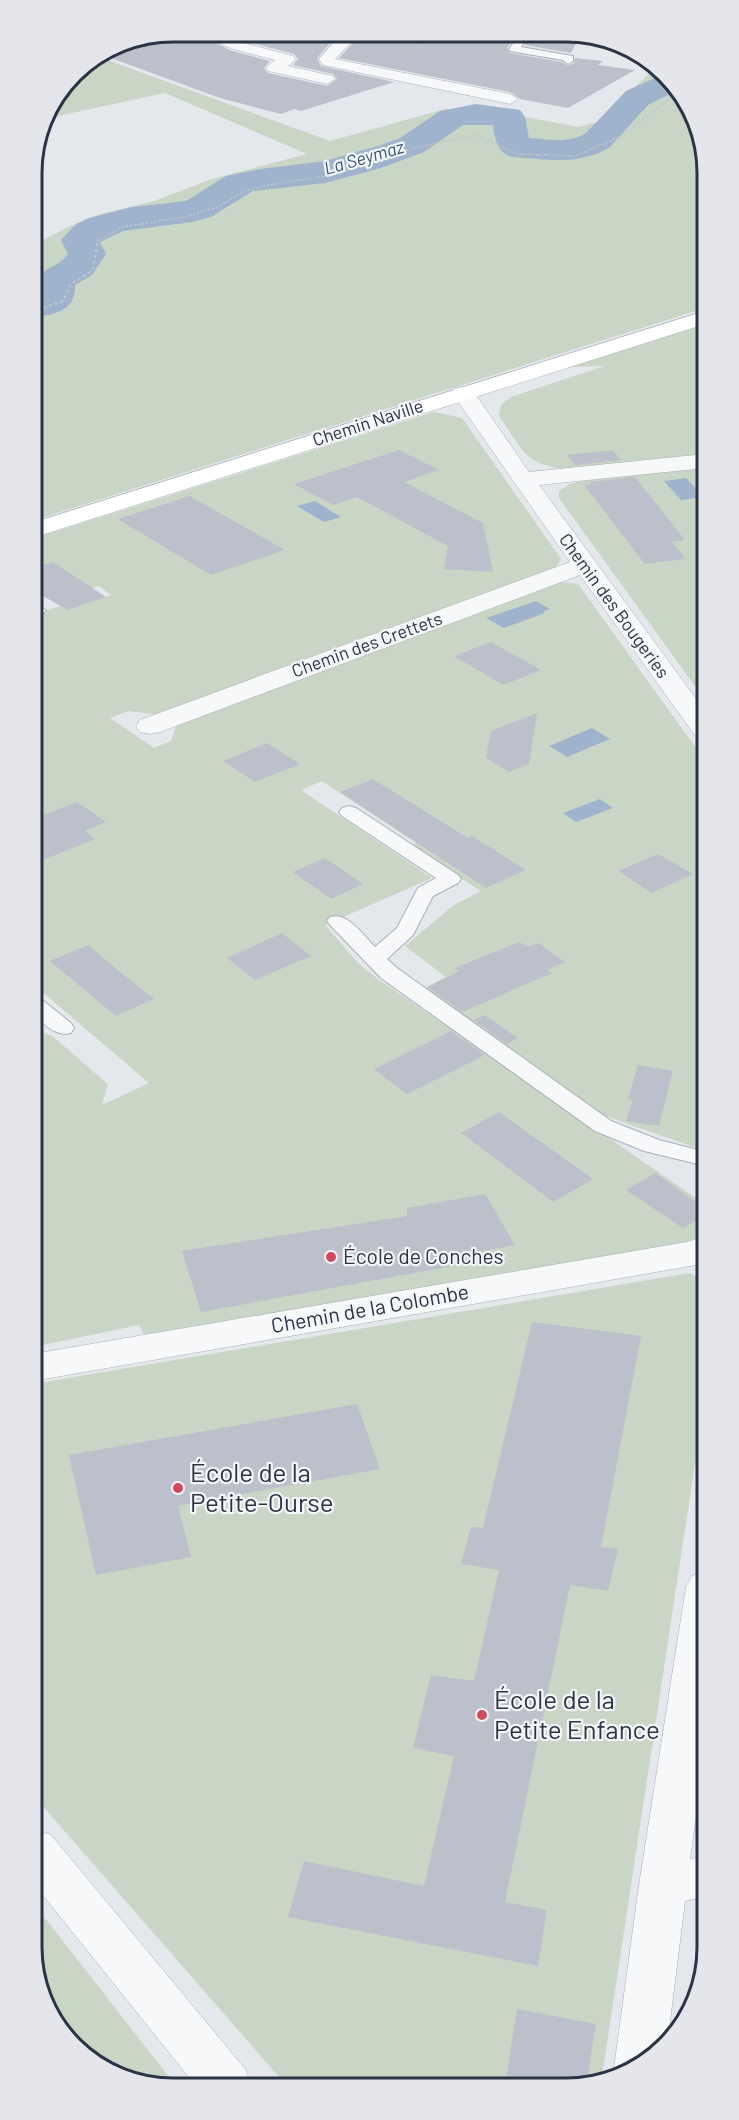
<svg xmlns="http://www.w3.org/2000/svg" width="739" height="2120" font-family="Barlow,sans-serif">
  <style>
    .green { fill: #c9d6c5 }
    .water { fill: #9fb4cc }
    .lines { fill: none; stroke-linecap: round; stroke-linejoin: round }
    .river { fill: #9fb4cc; fill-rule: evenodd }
    .building { fill: #bbc0ca }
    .lane-casing { stroke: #a9aeb7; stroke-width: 2 }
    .street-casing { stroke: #a9aeb7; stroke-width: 1 }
    .secondary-casing { stroke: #a9aeb7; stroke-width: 1 }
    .path-far1 { stroke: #c2c5cb; stroke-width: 1.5; stroke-dasharray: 2 2; stroke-linecap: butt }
    .path { stroke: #c2c5cb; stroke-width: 2; stroke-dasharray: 3 3; stroke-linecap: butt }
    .lane { fill: #f7f8fa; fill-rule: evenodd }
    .street { fill: #f7f8fa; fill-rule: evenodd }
    .secondary { fill: #fff; fill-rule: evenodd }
    .poi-dot { fill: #d1495b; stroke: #f4f6f9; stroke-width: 2 }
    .labels { text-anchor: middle; stroke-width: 4.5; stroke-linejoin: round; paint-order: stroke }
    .far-water-label { font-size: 18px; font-style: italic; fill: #34527a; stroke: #f4f6f9 }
    .far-street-label { font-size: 18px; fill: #2b3445; stroke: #f4f6f9 }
    .poi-label { font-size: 21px; fill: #2b3445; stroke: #f4f6f9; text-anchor: start }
    .street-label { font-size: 21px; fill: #2b3445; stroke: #f4f6f9 }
    .near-poi-label { font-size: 26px; fill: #2b3445; stroke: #f4f6f9; text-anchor: start }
    .rim { fill: none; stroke: #2b3445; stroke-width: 3 }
  </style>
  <rect width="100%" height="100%" fill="#e4e7ec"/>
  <path class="green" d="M96 56 330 141 445 109 497 112 579 127 598 122 656 67 666 73 705 145V308L32 521V246L68 227 101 214 154 201 212 179 307 154 165 93 44 119 46 110 79 67Z
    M705 324V454L568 469C524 466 522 448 499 416L501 405 511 397 605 366 570 367Z
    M434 412 462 418 561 559 555 568 161 715 128 711 110 718 154 748 171 741 177 724 558 582 578 584 706 762V1151L599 1114 421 990 446 977 405 946 454 905 481 891 411 846 416 843 322 781 301 790 432 878 325 925 359 964 378 979 706 1205V1238L691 1247 145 1337 139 1325 33 1347V1030L52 1036 108 1084 102 1105 149 1083 33 984 32 615 61 606 68 610 111 595 99 586 88 590 32 585V539Z
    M705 467V700L559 498V491L570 484 581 481Z
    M690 1273 706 1282V1391L601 2083 594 2086H287L34 1796 33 1384Z
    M34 1904 176 2086H146L73 2047 34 1975Z
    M707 1909C707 1941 710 1980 692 2008L703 1913Z"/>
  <path class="water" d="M686 478 704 497 681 500 664 481Z
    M315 501 341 517 324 522 297 506Z
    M536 601 550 609 543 611 545 613 504 628 486 618Z
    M592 728 610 739 567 757 549 746Z
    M600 799 613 808 576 822 563 813Z"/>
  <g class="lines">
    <path class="river" d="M666 73 676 91 648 105 610 147C585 163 556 161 528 158 521 158 511 158 505 154 496 147 494 135 493 125H463L424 152 381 168 325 183 253 191 211 217 192 222 123 231 100 242 106 254 92 275 75 285C76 312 54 314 32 318V294L36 292C37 264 55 272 68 254L61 240 76 224 89 218 132 207 186 201 226 176 260 169 325 161 381 145 400 138 440 111 476 104 520 110 525 117 529 138C549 139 568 144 586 133L626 91Z"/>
  </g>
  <path class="building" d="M173 32 199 39 203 37 232 51 270 61 264 68 268 73 327 86 337 79 333 74 293 65 298 59 294 54 244 41 224 32 339 33 317 58 321 66 394 82 301 111 295 109 281 114 220 98 100 54 119 42Z
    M362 33 517 34 507 48 510 53 562 62 568 66 574 63 575 58 603 61 598 65 635 70 568 108 520 99 510 92 339 58Z
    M532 34H581L571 53 525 45Z
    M399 450 439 470 404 482 483 523 493 572 444 569 448 546 357 497 333 505 294 484Z
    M613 450 621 460 575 465 567 455Z
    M635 477 685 540 672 542 686 559 645 564 584 485 591 484 590 482Z
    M190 496 216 511 285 550 211 575 118 519Z
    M53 562 106 597 68 610 32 590V569Z
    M491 642 541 670 503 685 454 656Z
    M537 713 529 764 509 772 486 758 491 731Z
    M267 743 300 764 255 782 223 761Z
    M373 779 468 838 472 836 526 870 486 888 340 792Z
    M77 802 106 822 85 831 95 839 33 864V819Z
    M658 854 693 874 652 893 618 871Z
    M325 858 363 884 331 899 293 872Z
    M282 933 311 956 255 980 227 958Z
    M519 942 528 947 538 943 565 962 547 970 552 973 462 1012 428 987 459 971 455 968Z
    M88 945 120 972 154 999 116 1016 50 961Z
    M484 1015 518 1038 507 1044 474 1020Z
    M451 1031 485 1055 407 1094 374 1069Z
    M638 1065 673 1071 659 1126 626 1121 633 1100 628 1099Z
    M499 1112 593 1179 553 1202 461 1133Z
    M655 1173 706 1209V1215L683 1228 626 1190Z
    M485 1194 515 1245 477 1252 480 1261 201 1312 182 1251 407 1216V1208Z
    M532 1322 641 1336 601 1547 618 1549 608 1591 570 1585 505 1902 547 1910 538 1966 288 1917 304 1861 424 1886 454 1756 413 1748 431 1675 474 1681 499 1570 461 1564 471 1527 483 1528Z
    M357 1404 380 1469 178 1506 191 1557 96 1575 69 1455Z
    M517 2009 596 2024 586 2086H505Z"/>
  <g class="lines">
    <g class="lane-casing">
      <path id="lane" d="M520 34H530L521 47 573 56V61L568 64 563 60 510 51 509 49Z
        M32 602 46 610 43 614H32Z
        M349 806 356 808 458 875 461 879 458 883 433 896 413 935 387 959 397 968 611 1121 659 1140 706 1152V1166L644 1151 595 1131 381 978 330 925 327 921 330 917C348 912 363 935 375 947L397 928 418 888 436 878 342 816 339 812 342 808Z
        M33 997 41 999 71 1023 74 1028 71 1033C55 1037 45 1024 33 1015Z"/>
    </g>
    <g class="street-casing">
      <path id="street" d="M203 32H218L243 43 293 56 296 59 288 66 333 76 335 79 327 84 268 71 266 68 275 60 233 49 206 38Z
        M342 33H360L335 59 510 94 518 99 510 104 323 65 319 59Z
        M463 387 471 388 529 472 705 454V468L539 485 705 711 706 739 696 737 580 575 160 732 150 734 140 732 136 726 140 720 570 562 452 393 455 388Z
        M706 1236V1262L696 1265 33 1381V1354L687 1242Z
        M707 1571V1739L690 1859 707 1856V1896L685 1901 667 2045 637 2069 618 2077 614 2068 639 1885 686 1587 692 1576Z
        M34 1829 51 1835 245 2069 252 2086H196L34 1884Z"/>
    </g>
    <g class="secondary-casing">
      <path id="secondary" d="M705 311V324L32 538V523Z"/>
    </g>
    <path class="path-far1" d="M409 53 438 35 433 33
      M531 91 549 77
      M378 146 401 152
      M98 241 122 227 185 217 220 206 241 193 268 185 333 175 414 148 475 135 518 154 575 156 622 136 677 93"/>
    <path class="path" d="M32 312 63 301 71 284 93 270 98 239"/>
    <use href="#lane" class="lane"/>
    <use href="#street" class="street"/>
    <use href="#secondary" class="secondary"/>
  </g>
  <g class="poi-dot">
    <circle cx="331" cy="1257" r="6"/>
    <circle cx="178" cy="1488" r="6"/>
    <circle cx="482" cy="1715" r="6"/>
  </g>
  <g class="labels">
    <g class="far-water-label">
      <text transform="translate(364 158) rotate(-16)" y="6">La Seymaz</text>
    </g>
    <g class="far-street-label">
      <text transform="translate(368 423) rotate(-18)" y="6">Chemin Naville</text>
      <text transform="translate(614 606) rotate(54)" y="6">Chemin des Bougeries</text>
      <text transform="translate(367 645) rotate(-20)" y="6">Chemin des Crettets</text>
    </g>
    <g class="poi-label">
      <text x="343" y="1264">École de Conches</text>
    </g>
    <g class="street-label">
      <text transform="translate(370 1309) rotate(-10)" y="7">Chemin de la Colombe</text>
    </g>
    <g class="near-poi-label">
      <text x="190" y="1482">École de la<tspan x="190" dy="30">Petite-Ourse</tspan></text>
      <text x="494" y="1709">École de la<tspan x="494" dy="30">Petite Enfance</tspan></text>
    </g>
  </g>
  <path d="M0 0H739V2120H0ZM173 42H566A131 131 0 0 1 697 173V1947A131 131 0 0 1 566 2078H173A131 131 0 0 1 42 1947V173A131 131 0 0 1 173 42Z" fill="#e4e6eb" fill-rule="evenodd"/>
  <path class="rim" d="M173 42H566A131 131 0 0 1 697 173V1947A131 131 0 0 1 566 2078H173A131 131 0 0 1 42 1947V173A131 131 0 0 1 173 42Z"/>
</svg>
